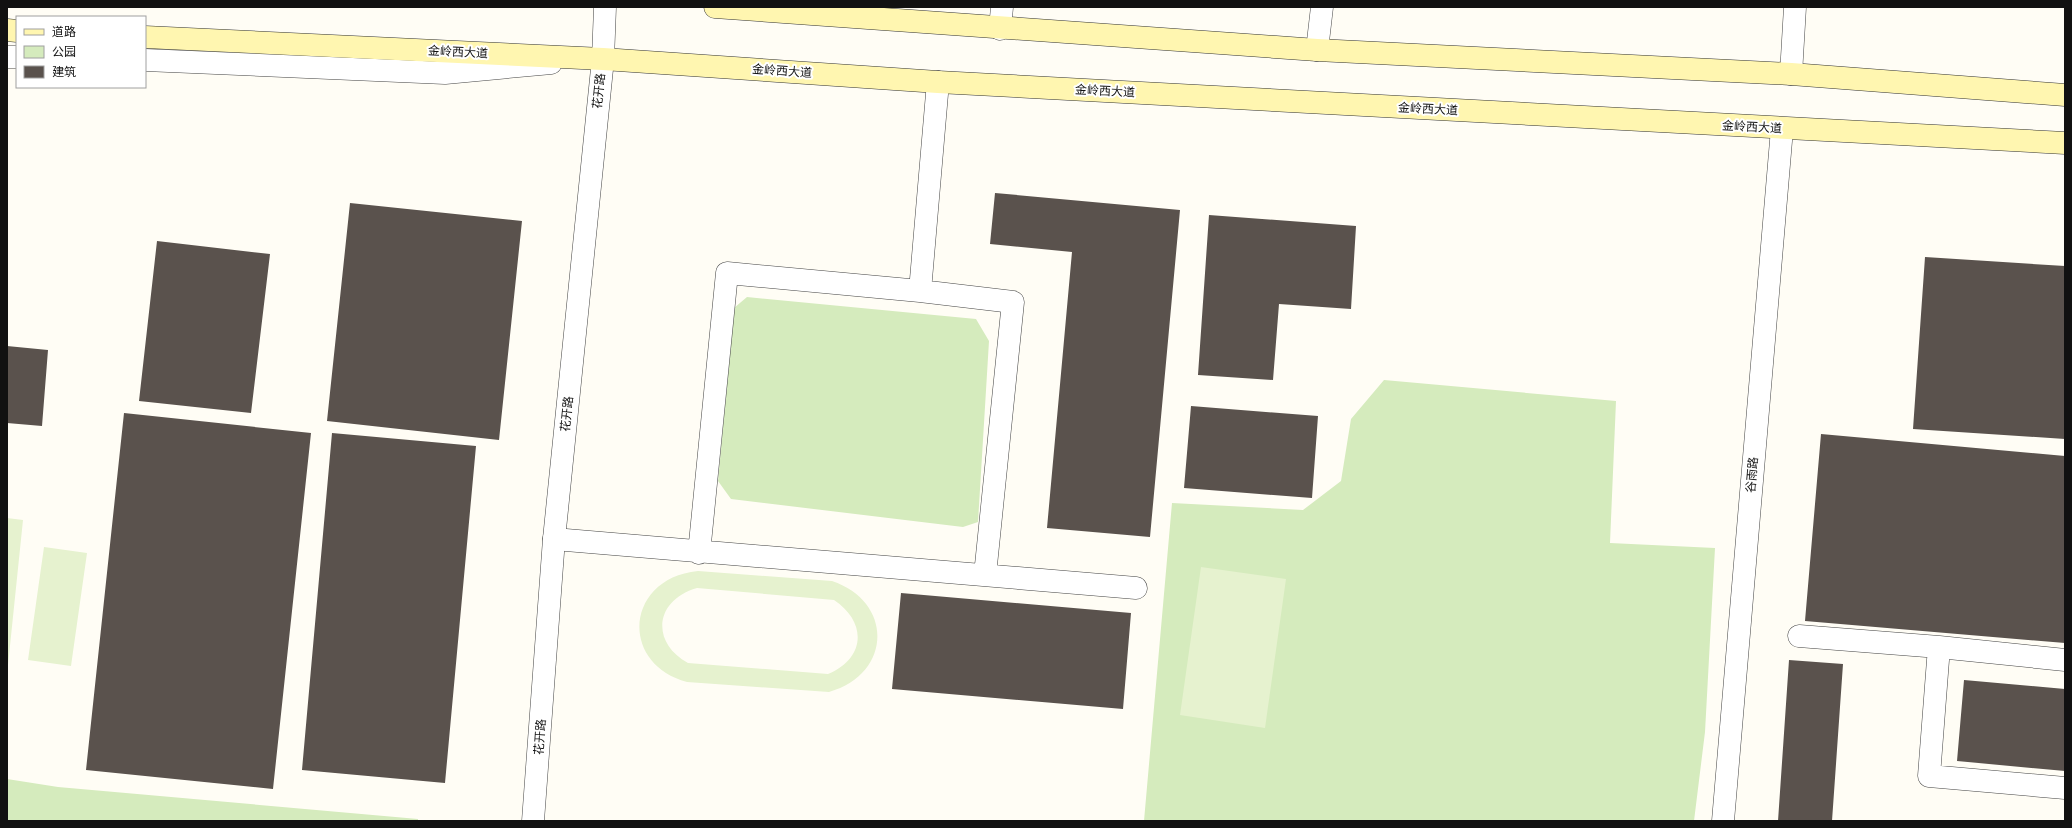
<svg xmlns="http://www.w3.org/2000/svg" width="2072" height="828" font-family="'Playfair Display','Noto Sans SC',serif">
  <style>
    .green { fill: #d5ebbd }
    .pitch { fill: #e6f2cf; fill-rule: evenodd }
    .building { fill: #5a524d }
    .lines { fill: none; stroke-linecap: round; stroke-linejoin: round }
    .minor-casing { stroke: #444; stroke-width: 23 }
    .tertiary-casing { stroke: #444; stroke-width: 23 }
    .secondary-casing { stroke: #333; stroke-width: 23 }
    .minor { stroke: #fff; stroke-width: 22 }
    .tertiary { stroke: #fff; stroke-width: 22 }
    .secondary { stroke: #fff6b0; stroke-width: 22 }
    .labels { text-anchor: middle; stroke-width: 4; stroke-linejoin: round; paint-order: stroke }
    .street-label { font-size: 12px; fill: #111; stroke: #fff }
  </style>
  <rect width="100%" height="100%" fill="#fffdf5"/>
  <path class="green" d="M747 297 976 319 989 341 978 522 963 527 731 499 718 481 734 308Z
    M1384 380 1616 401 1610 543 1715 548 1705 732 1694 821H1144L1172 503 1303 510 1341 481 1351 419Z
    M7 779 58 787 418 819V821H7Z"/>
  <path class="pitch" d="M7 518 23 520 8 665H7Z
    M44 547 87 553 71 666 28 660Z
    M1201 567 1286 579 1265 728 1180 715Z
    M698 571 832 581C894 602 892 674 829 692L687 682C618 663 626 578 698 571ZM697 588 834 600C867 622 866 658 828 674L688 663C650 642 655 600 697 588Z"/>
  <path class="building" d="M995 193 1180 210 1150 537 1047 528 1072 252 990 244Z
    M350 203 522 221 499 440 327 421Z
    M1209 215 1356 226 1351 309 1279 304 1273 380 1198 375Z
    M157 241 270 254 251 413 139 401Z
    M1925 257 2065 266V439L1913 429Z
    M7 346 48 350 42 426 7 423Z
    M1191 406 1318 416 1312 498 1184 488Z
    M124 413 311 433 273 789 86 770Z
    M332 433 476 446 445 783 302 770Z
    M1821 434 2065 456V643L1805 621Z
    M901 593 1131 613 1123 709 892 689Z
    M1789 660 1843 664 1832 821H1778Z
    M1964 680 2065 689V771L1957 761Z"/>
  <g class="lines">
    <g class="minor-casing">
      <path id="minor" d="M1000 29 1002 7
        M1317 50 1322 7
        M920 291 938 82
        M554 539 1136 588
        M699 553 727 273 920 291 1013 302 985 575
        M1799 636 1939 647 2065 660
        M1939 647 1929 776 2065 788"/>
    </g>
    <g class="tertiary-casing">
      <path id="tertiary" d="M7 57H17
        M145 60 445 73 551 63
        M1791 74 1795 7
        M533 821 554 539 603 59 605 7
        M1723 821 1782 129"/>
    </g>
    <g class="secondary-casing">
      <path id="secondary" d="M715 7 1317 50 1791 74 2065 95
        M7 30 17 31
        M145 37 603 59 938 82 2065 143"/>
    </g>
    <use href="#minor" class="minor"/>
    <use href="#tertiary" class="tertiary"/>
    <use href="#secondary" class="secondary"/>
  </g>
  <g class="labels">
    <g class="street-label">
      <text transform="translate(458 52) rotate(3)" y="4">金岭西大道</text>
      <text transform="translate(782 71) rotate(4)" y="4">金岭西大道</text>
      <text transform="translate(599 91) rotate(-84)" y="4">花开路</text>
      <text transform="translate(1105 91) rotate(3)" y="4">金岭西大道</text>
      <text transform="translate(1428 109) rotate(3)" y="4">金岭西大道</text>
      <text transform="translate(1752 127) rotate(3)" y="4">金岭西大道</text>
      <text transform="translate(567 414) rotate(-84)" y="4">花开路</text>
      <text transform="translate(1752 475) rotate(-85)" y="4">谷雨路</text>
      <text transform="translate(540 737) rotate(-86)" y="4">花开路</text>
    </g>
  </g>
  <rect width="2072" height="828" fill="none" stroke="#111111" stroke-width="16"/>
  <rect x="16" y="16" width="130" height="72" fill="#ffffff" stroke="#a0a0a0"/>
  <rect x="24" y="29" width="20" height="6" fill="#fff6b0" stroke="#a0a0a0"/>
  <text x="52" y="36" font-size="12" fill="#111111">道路</text>
  <rect x="24" y="46" width="20" height="12" fill="#d5ebbd" stroke="#a0a0a0"/>
  <text x="52" y="56" font-size="12" fill="#111111">公园</text>
  <rect x="24" y="66" width="20" height="12" fill="#5a524d" stroke="#a0a0a0"/>
  <text x="52" y="76" font-size="12" fill="#111111">建筑</text>
</svg>
